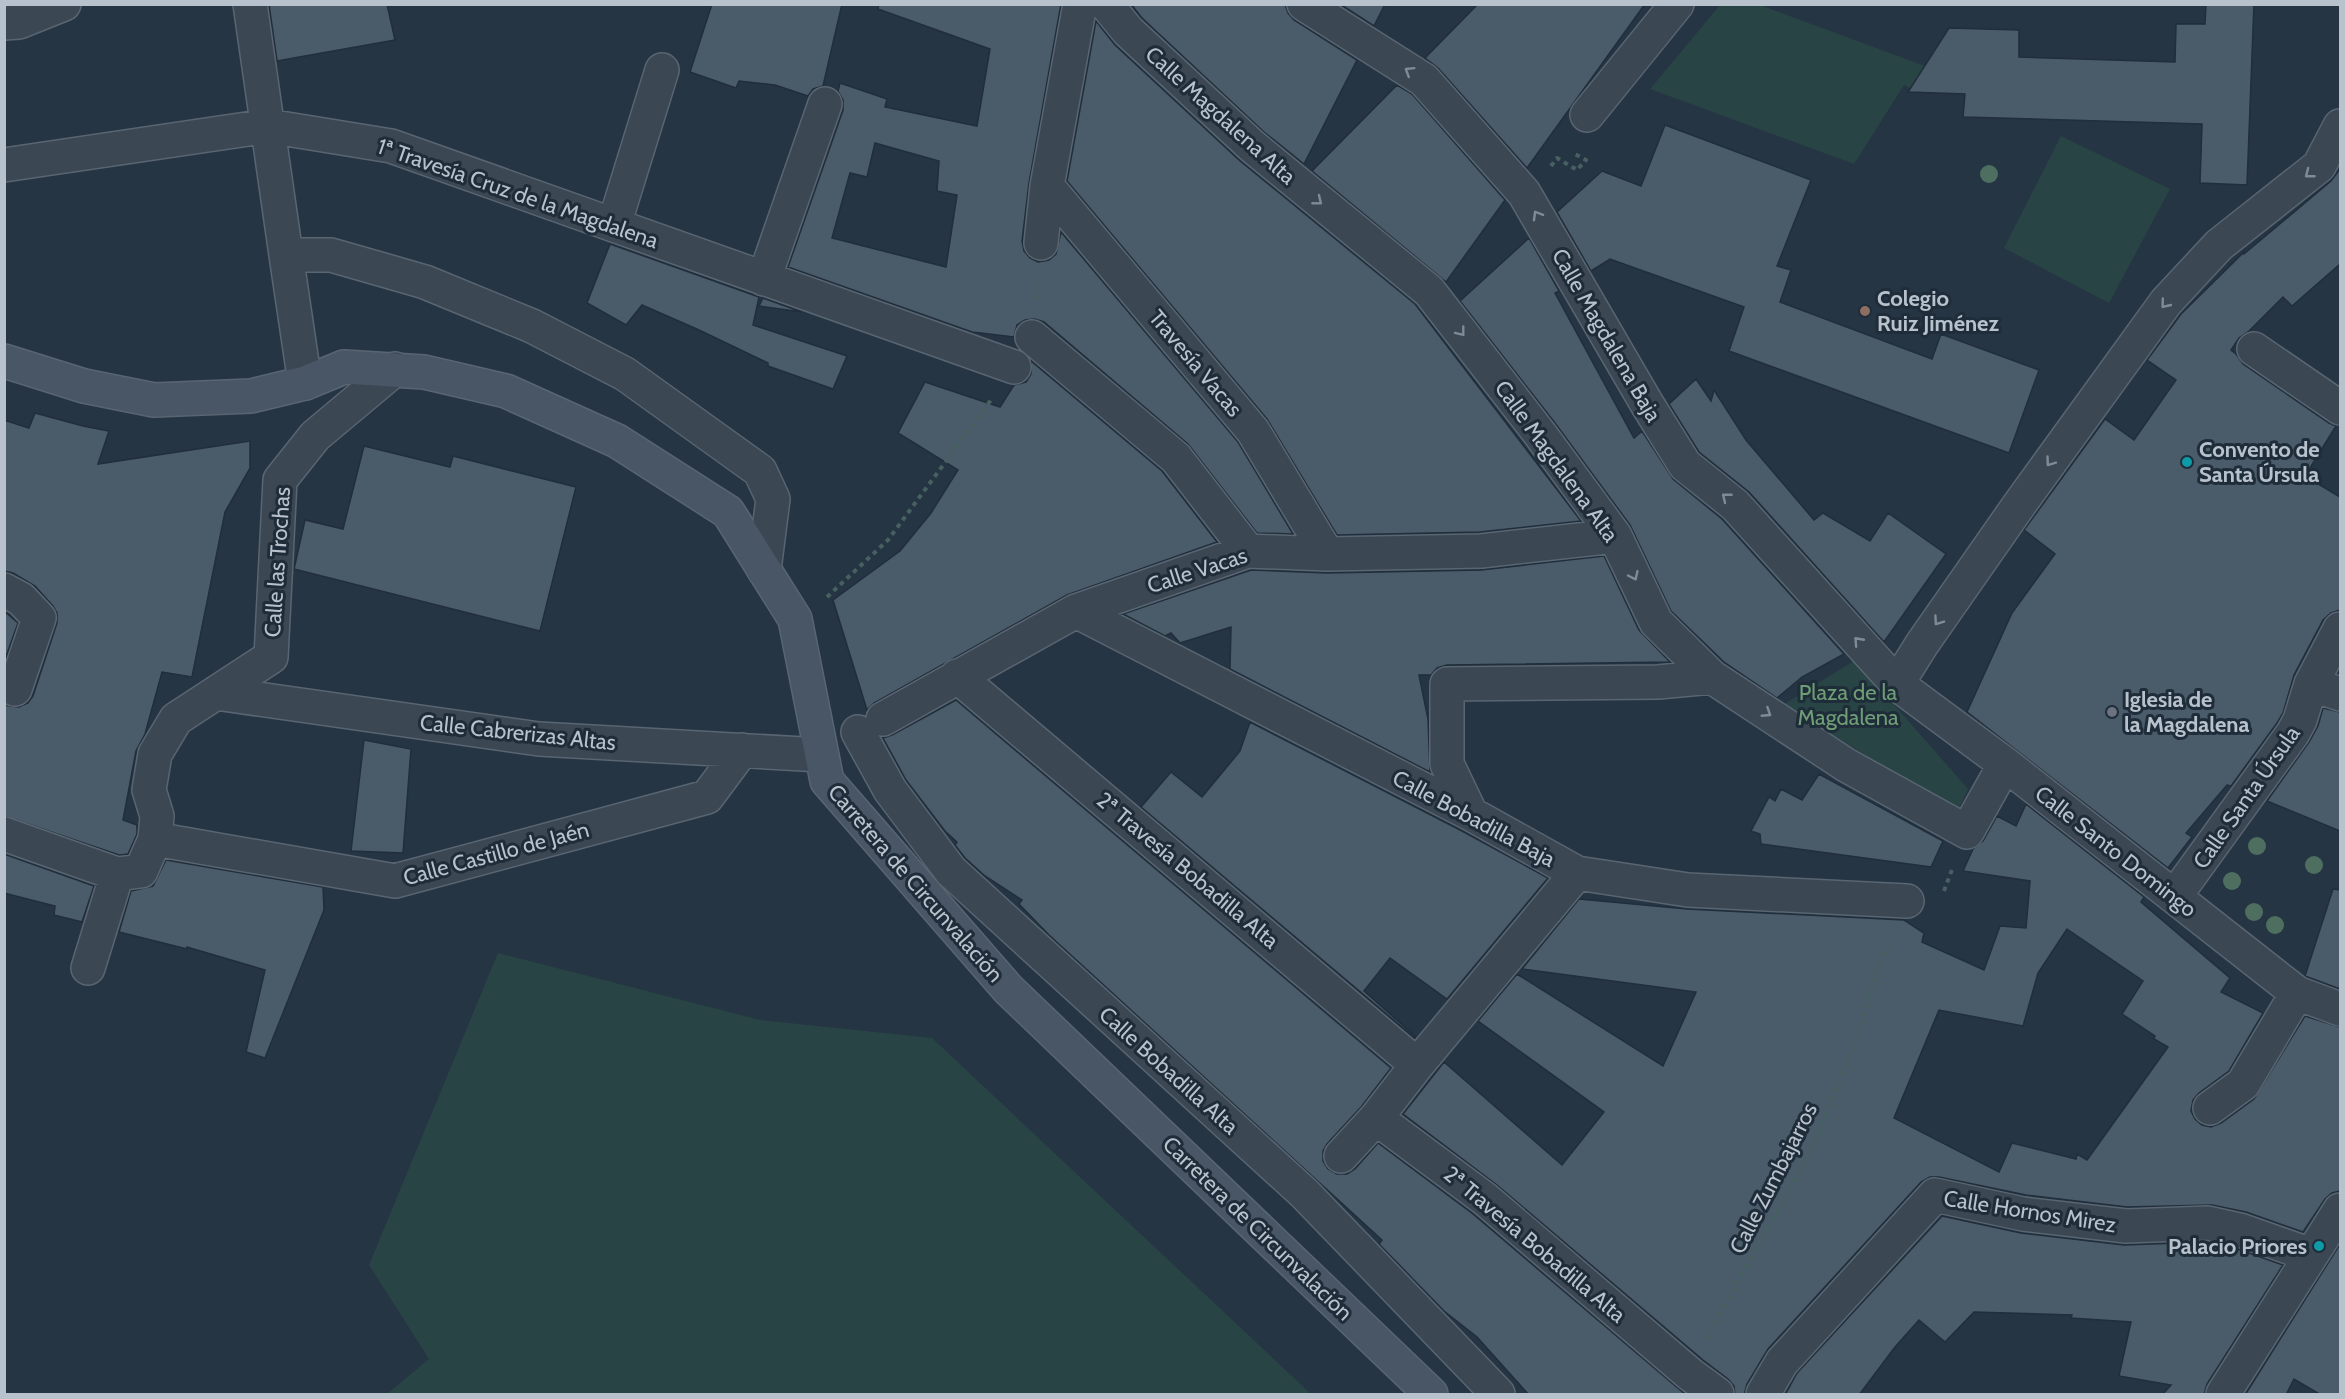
<svg xmlns="http://www.w3.org/2000/svg" width="2345" height="1399" font-family="Cabin,sans-serif">
  <style>
    .green { fill: #284445 }
    .building { fill: #4a5b6a; stroke: #212e3b; stroke-width: 1.5; fill-rule: evenodd }
    .lines { fill: none; stroke-linecap: round; stroke-linejoin: round }
    .street-casing { stroke: #596571; stroke-width: 36 }
    .secondary-casing { stroke: #596571; stroke-width: 36 }
    .path { stroke: #476061; stroke-width: 4; stroke-dasharray: 4.5 4.5; stroke-linecap: butt }
    .street { stroke: #3b4753; stroke-width: 33 }
    .secondary { stroke: #495666; stroke-width: 33 }
    .tree { fill: #4e6f60 }
    .oneway { stroke: #808b96 }
    .education-dot { fill: #8d6e63; stroke: #1f2c39; stroke-width: 2 }
    .culture-dot { fill: #0f9aa8; stroke: #1f2c39; stroke-width: 2 }
    .worship-dot { fill: #6b7280; stroke: #1f2c39; stroke-width: 2 }
    .labels { text-anchor: middle; stroke-width: 6; stroke-linejoin: round; paint-order: stroke }
    .street-label { font-size: 22px; fill: #b8c2cd; stroke: #1f2c39 }
    .poi-label { font-size: 22px; font-weight: bold; fill: #b8c2cd; stroke: #1f2c39; text-anchor: start }
    .park-label { font-size: 22px; fill: #6f9e76; stroke: #1f2c39 }
  </style>
  <rect width="100%" height="100%" fill="#263544"/>
  <path class="green" d="M1720 5H1760L1925 66 1911 89 1904 85 1854 164 1650 89Z
    M2061 136 2170 189 2109 303 2004 248Z
    M1855 660 1968 789 1958 811 1783 705Z
    M498 953 760 1020 932 1038 1311 1394H387L429 1359 369 1265Z"/>
  <path class="building" d="M269 4H387L395 40 277 61Z
    M712 4H842L823 86 813 89 808 96 775 85 739 81 736 88 690 72Z
    M879 4H1061L1029 183 1022 241 1024 251 1030 258 1038 262 1049 260 1056 254 1061 232 1238 442 1293 534 1257 533 1188 444 1044 322 1035 319 1025 320 1017 325 1014 337 972 332 788 267 843 110V100L838 91 840 83 887 99 885 107 977 126 990 49 878 9ZM875 143 939 161 937 191 957 195 946 267 832 238 850 173 867 177Z
    M1131 4H1285L1288 13 1294 20 1357 60 1304 164 1264 132 1142 18Z
    M1340 4H1385L1374 26Z
    M1478 4H1645L1527 168 1438 68 1425 58Z
    M2206 4H2254L2247 185 2200 183 2202 124 1963 117 1965 94 1908 92 1949 28 2019 30V57L2175 62 2176 24H2205Z
    M1096 21 1115 45 1239 160 1415 304 1581 521 1480 532 1337 535 1267 419 1067 181Z
    M1397 85 1412 94 1505 200 1446 282 1312 171Z
    M1665 125 1811 180 1777 266 1791 270 1780 302 1932 359 1941 334 2039 370 2009 453 1729 351 1744 307 1610 259 1591 271 1557 212 1602 171 1641 186Z
    M2340 169V264L2292 306 2283 297 2249 331 2239 338 2231 350 2236 354 2243 364 2329 423 2336 426 2305 476 2340 497V610L2331 613 2323 620 2294 675 2283 713 2277 723 2231 786 2227 785 2186 833 2192 837 2168 868 1967 712 2012 613 2055 554 2024 530 2105 419 2134 440 2176 380 2147 360 2181 314 2244 252V254L2331 181Z
    M1529 238 1559 291 1555 293 1634 438 1642 431 1673 479 1722 519 1844 654 1802 677 1777 698 1724 662 1671 611 1630 525 1555 423 1460 301Z
    M610 244 759 297 753 325 847 356 833 389 768 366V363L699 330 642 305 626 325 587 303Z
    M763 298 802 312 759 306Z
    M1031 361 1162 471 1217 542 1067 595 874 703 867 710 833 600 900 551 931 513 958 470 898 433 925 382 1000 407 1014 385 1026 382 1031 374Z
    M1696 379 1711 401 1714 390 1746 440 1814 520 1823 513 1870 541 1888 513 1946 554 1884 642 1749 492 1699 452 1669 404Z
    M35 413 83 426 109 431 98 464 250 441V468L225 512 192 677 162 672 145 734 136 751 123 820 137 825V834L128 854 119 855 4 816V705L19 707 28 703 33 696 57 623V613L53 606 35 586 13 573 4 571V420L29 428Z
    M364 446 450 467 453 456 576 487 540 631 294 569 305 520 343 529Z
    M1604 556 1639 630 1670 662 1447 665 1437 668 1431 675H1419L1428 719 1430 772 1230 669 1231 627 1180 643 1171 633 1165 636 1123 614 1251 570 1327 573 1481 570Z
    M4 611 18 623 4 662Z
    M956 700 1391 1068 1362 1106 1327 1144 1323 1151V1161L1328 1169 1337 1174H1347L1355 1169 1378 1143 1473 1214 1686 1395H1529L1477 1337 1444 1311 1379 1244 1382 1240 1049 935 1019 904 1022 900 985 876 965 858 955 845 957 842 945 831 906 780 883 738 892 735Z
    M2323 708 2340 712V831L2267 801 2309 742 2318 726Z
    M1250 722 1462 831 1548 878 1447 999 1390 958 1364 991 1416 1037 1415 1038 1141 807 1171 772 1202 797 1240 751Z
    M364 740 411 749 403 853 351 851Z
    M1819 774 1943 841 1931 867 1761 844 1760 834 1751 831 1769 797 1775 801 1781 789 1802 800Z
    M2026 804 2144 897 2141 902 2230 978 2221 992 2263 1013 2229 1071 2199 1093 2193 1100 2191 1111 2195 1119 2202 1125 2211 1127 2221 1123 2254 1099 2305 1016 2340 1027V1191L2332 1193 2325 1199 2303 1232 2246 1212 2212 1205 2127 1207 2026 1195 1939 1177H1930L1921 1182 1768 1349 1747 1384 1744 1395H1735L1734 1386 1728 1379 1703 1360 1497 1185 1403 1114 1444 1062 1562 1165 1604 1112 1478 1021 1517 974 1663 1066 1696 992 1522 969 1579 899 1687 909 1904 920 1924 933 1922 942 1984 970 2000 926 2026 928 2030 881 1963 871 1973 849 1983 841 1997 816 2016 826ZM2067 929 2143 981 2122 1014 2155 1036 2154 1039 2168 1047 2087 1160 2077 1154 2076 1159 2012 1143 1999 1172 1894 1118 1939 1010 2023 1026 2038 973Z
    M4 854 94 886 82 922 54 915 55 906 4 893Z
    M166 860 323 887 324 910 265 1058 246 1052 265 970 187 947V949L119 932 131 891 153 886Z
    M2333 889 2340 890V989L2305 976Z
    M1942 1216 2021 1233 2124 1245 2206 1242 2235 1248 2283 1265 2207 1384 2204 1395H2162L2171 1385 2119 1376 2131 1322 2071 1318 2072 1315 1974 1312 1945 1342 1919 1320 1895 1347 1859 1395H1785L1797 1373Z
    M2340 1244V1395H2321L2294 1379 2286 1395H2245Z"/>
  <g class="lines">
    <g class="street-casing">
      <path id="street" d="M250 4 286 255H331L425 282 532 326 625 374 760 471 773 499 764 570
        M1106 4 1128 31 1252 146 1429 291 1540 434 1615 536 1656 622 1712 677 1846 765 1967 832 2005 764
        M1304 4 1424 80 1524 193 1647 404 1685 465 1735 505 1897 684 2005 764 2297 993 2340 1009
        M4 23 19 22 64 4
        M1587 115 1677 4
        M4 165 268 126 391 146 1014 367
        M1047 186 1253 431 1327 554
        M614 225 662 70
        M1041 243 1047 186 1080 4
        M286 255 305 383
        M764 279 825 104
        M1032 337 1176 458 1248 551
        M2254 349 2340 408
        M4 590 21 599 39 618 15 689 4 685
        M1076 611 1471 814 1577 873 1688 890 1907 901
        M957 676 1417 1065
        M1897 684 1922 644 2019 505 2166 302 2219 245 2319 166 2340 126
        M2311 684 2340 694
        M216 693 539 739 821 755
        M883 719 1076 611 1248 551 1327 554 1481 551 1615 536
        M858 732 890 790 951 871 1304 1193 1498 1394
        M1471 814 1447 764V684L1658 682 1712 677
        M4 834 117 874
        M155 839 395 881 707 797 742 750
        M2175 896 2293 733 2300 720 2311 684 2340 629
        M88 968 117 874 141 871 155 839 157 816 149 790 155 754 176 719 271 657 280 480 315 436 395 369
        M2210 1108 2243 1084 2297 993
        M1376 1118 1485 1199 1691 1375 1717 1394
        M1341 1156 1376 1118 1417 1065 1577 873
        M1763 1394 1782 1362 1935 1195 2023 1214 2126 1226 2208 1223 2240 1230 2311 1255
        M2223 1394 2340 1210"/>
    </g>
    <g class="secondary-casing">
      <path id="secondary" d="M4 361 84 386 154 400 251 396 305 383 344 367 424 372 506 391 617 441 728 512 795 619 827 781 1008 989 1431 1394"/>
    </g>
    <path class="path" d="M1551 166 1557 158 1577 170 1586 160 1573 153
      M1036 300 1037 281
      M827 597 888 540 991 400
      M1944 891 1953 867
      M1706 1339 1809 1154 1854 1047 1876 973 1891 939"/>
    <use href="#street" class="street"/>
    <use href="#secondary" class="secondary"/>
  </g>
  <g class="tree">
    <circle cx="1989" cy="174" r="9"/>
    <circle cx="2257" cy="846" r="9"/>
    <circle cx="2314" cy="865" r="9"/>
    <circle cx="2232" cy="881" r="9"/>
    <circle cx="2254" cy="912" r="9"/>
    <circle cx="2275" cy="925" r="9"/>
  </g>
  <defs><path id="oneway-chevron" d="M-2-3.5L2.5 0L-2 3.5" fill="none" stroke-width="1.6" stroke-linecap="round" stroke-linejoin="round" transform="scale(1.5)"/></defs>
  <g class="oneway">
    <use href="#oneway-chevron" transform="translate(1409 71) rotate(-148)"/>
    <use href="#oneway-chevron" transform="translate(2309 174) rotate(142)"/>
    <use href="#oneway-chevron" transform="translate(1318 201) rotate(39)"/>
    <use href="#oneway-chevron" transform="translate(1537 215) rotate(-120)"/>
    <use href="#oneway-chevron" transform="translate(2165 304) rotate(129)"/>
    <use href="#oneway-chevron" transform="translate(1461 332) rotate(52)"/>
    <use href="#oneway-chevron" transform="translate(2050 462) rotate(126)"/>
    <use href="#oneway-chevron" transform="translate(1726 497) rotate(-141)"/>
    <use href="#oneway-chevron" transform="translate(1634 576) rotate(65)"/>
    <use href="#oneway-chevron" transform="translate(1938 621) rotate(125)"/>
    <use href="#oneway-chevron" transform="translate(1858 641) rotate(-132)"/>
    <use href="#oneway-chevron" transform="translate(1767 713) rotate(33)"/>
  </g>
  <circle class="education-dot" cx="1865" cy="311" r="6"/>
  <g class="culture-dot">
    <circle cx="2187" cy="462" r="6"/>
    <circle cx="2319" cy="1246" r="6"/>
  </g>
  <circle class="worship-dot" cx="2112" cy="712" r="6"/>
  <g class="labels">
    <g class="street-label">
      <text transform="translate(1221 115) rotate(42)" y="8">Calle Magdalena Alta</text>
      <text transform="translate(518 193) rotate(19)" y="8">1ª Travesía Cruz de la Magdalena</text>
      <text transform="translate(1607 335) rotate(60)" y="8">Calle Magdalena Baja</text>
      <text transform="translate(1196 363) rotate(50)" y="8">Travesía Vacas</text>
      <text transform="translate(1557 461) rotate(54)" y="8">Calle Magdalena Alta</text>
      <text transform="translate(277 562) rotate(-86)" y="8">Calle las Trochas</text>
      <text transform="translate(1197 570) rotate(-18)" y="8">Calle Vacas</text>
      <text transform="translate(518 732) rotate(6)" y="8">Calle Cabrerizas Altas</text>
      <text transform="translate(2246 797) rotate(-55)" y="8">Calle Santa Úrsula</text>
      <text transform="translate(1474 818) rotate(28)" y="8">Calle Bobadilla Baja</text>
      <text transform="translate(2116 851) rotate(38)" y="8">Calle Santo Domingo</text>
      <text transform="translate(496 853) rotate(-15)" y="8">Calle Castillo de Jaén</text>
      <text transform="translate(1188 870) rotate(40)" y="8">2ª Travesía Bobadilla Alta</text>
      <text transform="translate(916 883) rotate(49)" y="8">Carretera de Circunvalación</text>
      <text transform="translate(1169 1070) rotate(42)" y="8">Calle Bobadilla Alta</text>
      <text transform="translate(1773 1178) rotate(-63)" y="8">Calle Zumbajarros</text>
      <text transform="translate(2030 1211) rotate(9)" y="8">Calle Hornos Mirez</text>
      <text transform="translate(1258 1228) rotate(44)" y="8">Carretera de Circunvalación</text>
      <text transform="translate(1535 1244) rotate(40)" y="8">2ª Travesía Bobadilla Alta</text>
    </g>
    <g class="poi-label">
      <text x="1877" y="306">Colegio<tspan x="1877" dy="25">Ruiz Jiménez</tspan></text>
      <text x="2199" y="457">Convento de<tspan x="2199" dy="25">Santa Úrsula</tspan></text>
      <text x="2124" y="707">Iglesia de<tspan x="2124" dy="25">la Magdalena</tspan></text>
      <text x="2307" y="1254" text-anchor="end">Palacio Priores</text>
    </g>
    <g class="park-label">
      <text x="1848" y="700">Plaza de la<tspan x="1848" dy="25">Magdalena</tspan></text>
    </g>
  </g>
  <rect width="2345" height="1399" fill="none" stroke="#b8c2cd" stroke-width="12"/>
</svg>
